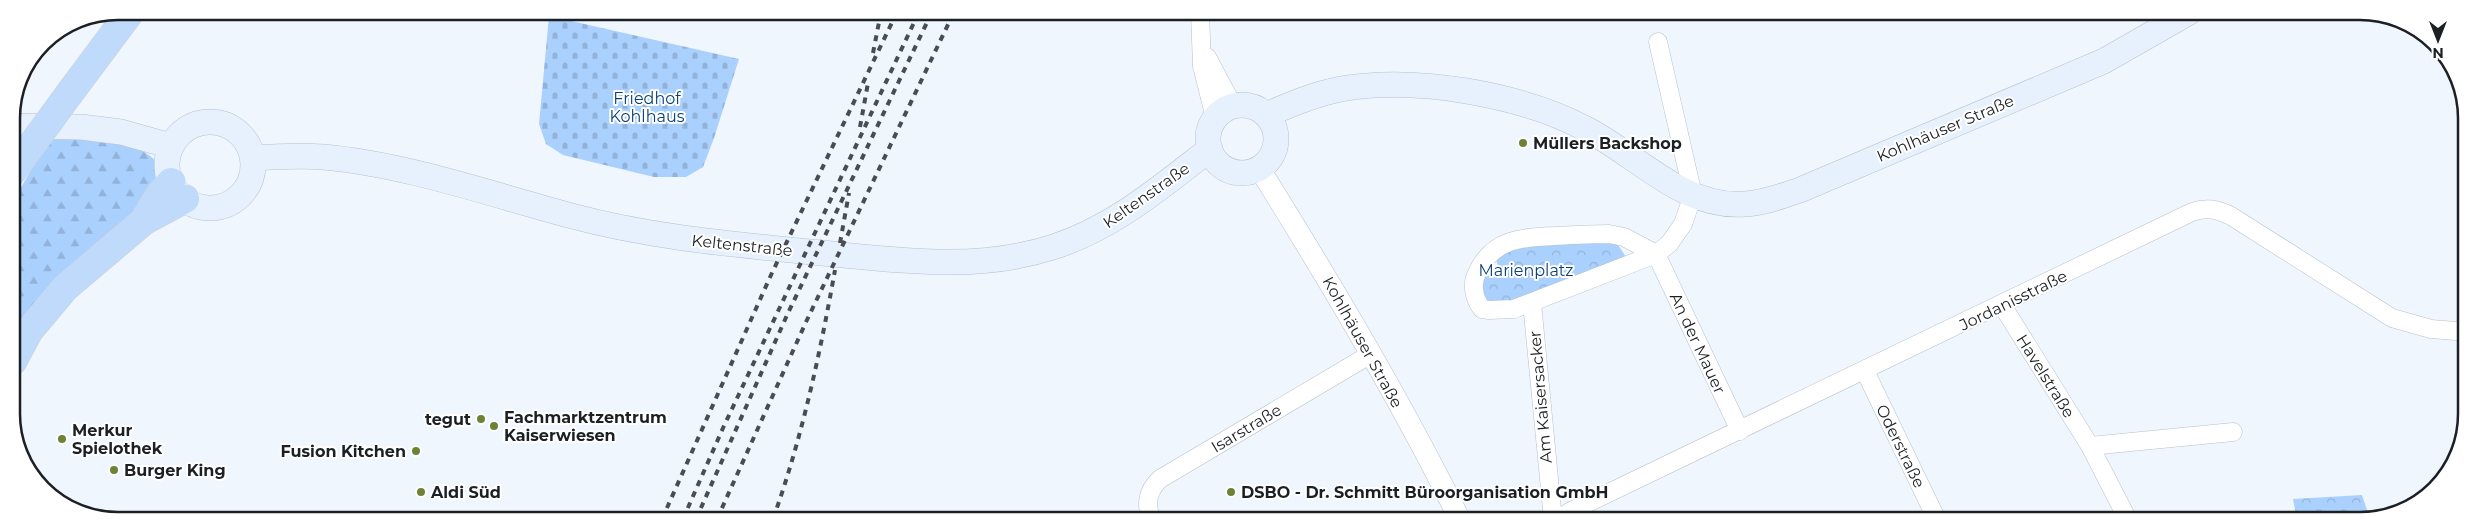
<svg xmlns="http://www.w3.org/2000/svg" width="2478" height="532" font-family="Montserrat,sans-serif">
  <style>
    .forest { fill: url(#forest-firs) }
    .cemetery { fill: url(#cemetery-stones) }
    .park { fill: url(#park-crowns) }
    .lines { fill: none; stroke-linecap: round; stroke-linejoin: round }
    .minor-casing { stroke: #b7c0cc; stroke-width: 19 }
    .tertiary-casing { stroke: #b7c0cc; stroke-width: 22 }
    .secondary-casing { stroke: #b7c0cc; stroke-width: 26 }
    .trunk-casing { stroke: #d2d2d3; stroke-width: 29 }
    .minor { stroke: #fff; stroke-width: 18 }
    .tertiary { stroke: #fff; stroke-width: 21 }
    .secondary { stroke: #e7f1fd; stroke-width: 25 }
    .trunk { stroke: #bfdafa; stroke-width: 28 }
    .rail { stroke: #494d52; stroke-width: 4; stroke-dasharray: 6 6; stroke-linecap: butt }
    .trunk-bridge-casing { stroke: #d2d2d3; stroke-width: 29; stroke-linecap: butt }
    .trunk-bridge { stroke: #bfdafa; stroke-width: 28 }
    .poi-dot { fill: #6d8233; stroke: #fff; stroke-width: 2 }
    .labels { text-anchor: middle; stroke-width: 4; stroke-linejoin: round; paint-order: stroke }
    .park-label { font-size: 16px; fill: #0a4279; stroke: #fff }
    .street-label { font-size: 16px; fill: #1c2024; stroke: #fff }
    .poi-label { font-size: 16px; font-weight: bold; fill: #1c2024; stroke: #fff; text-anchor: start }
    .rim { fill: none; stroke: #1c2024; stroke-width: 2.5 }
  </style>
  <defs>
    <pattern id="forest-firs" width="22" height="20" patternUnits="userSpaceOnUse" patternTransform="scale(1.25)"><rect width="22" height="20" fill="#aad0fd"/><path d="M5 1l3.5 6h-7zM16 11l3.5 6h-7z" fill="#92b2d9"/></pattern>
    <pattern id="cemetery-stones" width="16" height="16" patternUnits="userSpaceOnUse" patternTransform="scale(1.25)"><rect width="16" height="16" fill="#aad0fd"/><path d="M2 7V4a2 2 0 0 1 4 0v3zM10 15v-3a2 2 0 0 1 4 0v3z" fill="#92b2d9"/></pattern>
    <pattern id="park-crowns" width="20" height="18" patternUnits="userSpaceOnUse" patternTransform="scale(1.25)"><rect width="20" height="18" fill="#aad0fd"/><path d="M2 6a3 3 0 1 1 6 0M12 15a3 3 0 1 1 6 0" fill="none" stroke="#92b2d9"/></pattern>
  </defs>
  <rect width="100%" height="100%" fill="#f0f6fd"/>
  <path class="forest" d="M71 137C99 137 146 142 161 168L160 186 13 339 12 204 39 155 51 140Z"/>
  <path class="cemetery" d="M549 16 739 59 714 138 703 167 686 177H654L563 155 546 144 539 124Z"/>
  <path class="park" d="M1616 242 1626 257 1506 304 1487 305 1479 286 1483 277 1500 271 1495 257 1519 246Z
    M2362 495 2370 519 2366 521 2297 520 2293 499Z"/>
  <g class="lines">
    <g class="minor-casing">
      <path id="minor" d="M1200 12 1202 66 1215 118
        M1207 57 1233 106
        M1656 254 1624 237 1609 234C1591 234 1573 235 1555 236 1522 237 1492 239 1477 273 1471 284 1474 299 1482 309L1489 310 1514 309 1656 254 1669 244 1683 224 1693 195 1658 42
        M1656 254 1740 431
        M1532 303 1553 520
        M2002 305 2090 446 2128 520
        M1865 371 1937 520
        M2090 446 2233 432
        M1152 520C1145 505 1147 491 1160 479L1371 354
        M1557 520 1571 511 2192 212C2207 207 2217 209 2231 216L2392 318 2431 329 2456 331 2465 328"/>
    </g>
    <g class="tertiary-casing">
      <path id="tertiary" d="M1259 168C1330 282 1400 399 1460 520"/>
    </g>
    <g class="secondary-casing">
      <path id="secondary" d="M1208 139a34 34 0 1 1 68 0a34 34 0 1 1-68 0Z
        M1266 115C1291 104 1315 94 1341 89 1416 76 1521 94 1588 130 1638 156 1684 209 1745 204 1764 203 1782 196 1800 190L2104 61 2188 13
        M167 165a43 43 0 1 1 86 0a43 43 0 1 1-86 0Z
        M12 126 81 127 121 132 171 146
        M253 158C277 157 300 155 323 157 405 164 493 195 572 216 650 237 730 244 810 252 891 259 974 273 1053 247 1113 228 1161 187 1210 149"/>
    </g>
    <g class="trunk-casing">
      <path id="trunk" d="M69 94 131 11
        M12 172 23 157
        M146 217 160 194 171 182
        M13 361 29 331 65 288 144 221 185 199"/>
    </g>
    <use href="#minor" class="minor"/>
    <use href="#tertiary" class="tertiary"/>
    <use href="#secondary" class="secondary"/>
    <use href="#trunk" class="trunk"/>
    <path class="rail" d="M873 53 881 12
      M860 127 868 83
      M840 243 849 193
      M662 519 771 275 897 12
      M683 519 723 428 919 12
      M696 519 788 313 932 12
      M717 519 806 322 954 12
      M773 519C802 438 820 354 835 270"/>
    <g class="trunk-bridge-casing">
      <path id="trunk-bridge" d="M23 157 69 94"/>
    </g>
    <use href="#trunk-bridge" class="trunk-bridge"/>
  </g>
  <g class="poi-dot">
    <circle cx="1523" cy="143" r="5"/>
    <circle cx="481" cy="419" r="5"/>
    <circle cx="494" cy="426" r="5"/>
    <circle cx="62" cy="439" r="5"/>
    <circle cx="416" cy="451" r="5"/>
    <circle cx="114" cy="470" r="5"/>
    <circle cx="421" cy="492" r="5"/>
    <circle cx="1231" cy="492" r="5"/>
  </g>
  <g class="labels">
    <g class="park-label">
      <text x="647" y="104">Friedhof<tspan x="647" dy="18">Kohlhaus</tspan></text>
      <text x="1526" y="276">Marienplatz</text>
    </g>
    <g class="street-label">
      <text transform="translate(1945 128) rotate(-23)" y="6">Kohlhäuser Straße</text>
      <text transform="translate(1146 195) rotate(-35)" y="6">Keltenstraße</text>
      <text transform="translate(742 245) rotate(6)" y="6">Keltenstraße</text>
      <text transform="translate(2013 300) rotate(-26)" y="6">Jordanisstraße</text>
      <text transform="translate(1363 342) rotate(61)" y="6">Kohlhäuser Straße</text>
      <text transform="translate(1698 343) rotate(65)" y="6">An der Mauer</text>
      <text transform="translate(2046 376) rotate(58)" y="6">Havelstraße</text>
      <text transform="translate(1540 397) rotate(-95)" y="6">Am Kaisersacker</text>
      <text transform="translate(1246 428) rotate(-31)" y="6">Isarstraße</text>
      <text transform="translate(1901 446) rotate(64)" y="6">Oderstraße</text>
    </g>
    <g class="poi-label">
      <text x="1533" y="149">Müllers Backshop</text>
      <text x="504" y="423">Fachmarktzentrum<tspan x="504" dy="18">Kaiserwiesen</tspan></text>
      <text x="471" y="425" text-anchor="end">tegut</text>
      <text x="72" y="436">Merkur<tspan x="72" dy="18">Spielothek</tspan></text>
      <text x="406" y="457" text-anchor="end">Fusion Kitchen</text>
      <text x="124" y="476">Burger King</text>
      <text x="431" y="498">Aldi Süd</text>
      <text x="1241" y="498">DSBO - Dr. Schmitt Büroorganisation GmbH</text>
    </g>
  </g>
  <path d="M0 0H2478V532H0ZM118 20H2360A98 98 0 0 1 2458 118V414A98 98 0 0 1 2360 512H118A98 98 0 0 1 20 414V118A98 98 0 0 1 118 20Z" fill="#fff" fill-rule="evenodd"/>
  <path class="rim" d="M118 20H2360A98 98 0 0 1 2458 118V414A98 98 0 0 1 2360 512H118A98 98 0 0 1 20 414V118A98 98 0 0 1 118 20Z"/>
  <g transform="translate(2438 40) rotate(180)" stroke="#ffffff" stroke-width="4" paint-order="stroke">
  <path d="M0-4L9 19L0 12L-9 19Z" fill="#1c2024"/>
  <text y="-8" font-size="14" font-weight="bold" text-anchor="middle" fill="#1c2024">N</text>
  </g>
</svg>
